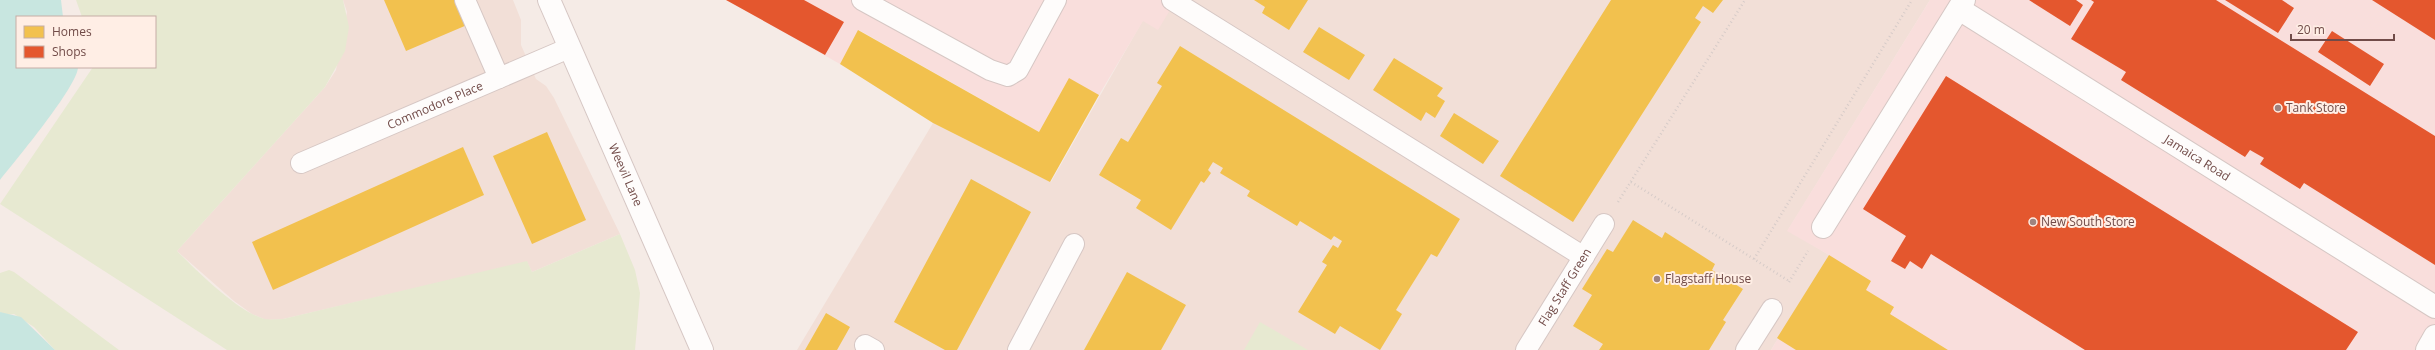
<svg xmlns="http://www.w3.org/2000/svg" width="2435" height="350" font-family="'Open Sans',sans-serif">
  <style>
    .residential { fill: #f2dfd7 }
    .commercial { fill: #f9dedc }
    .green { fill: #e7e9d1 }
    .water { fill: #c8e6e0 }
    .homes { fill: #f2c14e }
    .shops { fill: #e4572e }
    .lines { fill: none; stroke-linecap: round; stroke-linejoin: round }
    .service-casing { stroke: #d6c7c4; stroke-width: 22 }
    .minor-casing { stroke: #d6c7c4; stroke-width: 24 }
    .path { stroke: #d6cbc8; stroke-width: 2.5; stroke-dasharray: 1 3; stroke-linecap: butt }
    .service { stroke: #fefcfb; stroke-width: 20 }
    .minor { stroke: #fefcfb; stroke-width: 22 }
    .poi-dot { fill: #9f837f; stroke: #ffeee5; stroke-width: 1.5 }
    .labels { text-anchor: middle; stroke-width: 4; stroke-linejoin: round; paint-order: stroke }
    .street-label { font-size: 12px; fill: #714b48; stroke: #ffeee5 }
    .poi-label { font-size: 12px; fill: #714b48; stroke: #ffeee5; text-anchor: start }
  </style>
  <rect width="100%" height="100%" fill="#f5ebe6"/>
  <path class="residential" d="M343 0H513L521 20V45L536 79 546 86 554 98 620 234 532 272 527 262 283 319 266 320 252 314 234 301 177 251 325 87 336 70 347 12Z
    M1176 0H1930L1788 230 1829 255 1771 350H797L933 123 1051 182 1143 20Z"/>
  <path class="commercial" d="M726 0H1176L1158 30 1143 21 1099 95 1039 132 859 30 840 64Z
    M1930 0H2435V350H1771L1829 255 1787 231Z"/>
  <path class="green" d="M76 0H343L349 27 345 51 325 87 177 251C196 270 239 313 265 319 270 320 277 319 283 319L527 261 532 272 620 234 635 270 640 293 635 350H227L0 204 93 67H155V17H82Z
    M9 270 14 272 119 350H55L34 327 14 314 5 315 0 312V273Z
    M1260 322 1308 350H1244Z"/>
  <path class="water" d="M0 0H61L63 17H17V67H78C78 86 15 161 0 180Z
    M0 312 21 317 55 350H0Z"/>
  <path class="homes" d="M384 0H456L467 25 406 51Z
    M1254 0H1308L1289 30 1262 13 1265 7Z
    M1611 0H1723L1713 13 1703 6 1695 18 1701 22 1573 222 1500 176Z
    M1319 27 1365 55 1349 80 1303 52Z
    M858 30 1039 132 1069 78 1099 95 1050 182 933 123 840 64Z
    M1180 46 1460 219 1437 257 1431 254 1396 310 1402 314 1380 350 1340 326 1335 334 1298 312 1327 265 1322 262 1333 245 1338 248 1342 241 1334 236 1331 240 1300 221 1297 226 1247 196 1250 191 1220 173 1223 168 1213 162 1208 170 1211 173 1204 183 1201 181 1171 230 1136 208 1141 200 1099 175 1121 138 1128 142 1162 86 1157 83Z
    M1394 58 1443 88 1437 96 1445 101 1435 118 1426 112 1421 121 1373 90Z
    M1454 113 1499 141 1483 164 1440 136Z
    M547 132 586 220 532 244 493 156Z
    M463 147 484 195 273 290 252 242Z
    M971 179 1031 212 957 350H945L894 322Z
    M1633 220 1662 238 1665 232 1715 264 1712 270 1743 289 1723 320 1726 322 1709 350H1599L1603 344 1573 326 1592 295 1582 289 1607 249 1613 252Z
    M1829 255 1871 281 1866 290 1894 307 1890 314 1948 350H1796L1777 338Z
    M1127 272 1186 305 1161 350H1084Z
    M826 313 850 327 837 350H805Z"/>
  <path class="shops" d="M726 0H804L844 22 825 55Z
    M2029 0H2076L2083 5 2070 26Z
    M2091 0H2216L2435 136V265L2304 183 2300 189 2260 164 2264 158 2250 150 2245 157 2121 80 2126 72 2071 39 2094 2Z
    M2225 0H2282L2294 8 2278 33Z
    M2372 0H2435V40Z
    M2332 31 2384 64 2370 86 2318 52Z
    M1946 76 2358 332 2346 350H2085L1931 254 1922 269 1910 261 1905 269 1891 261 1906 236 1863 209Z"/>
  <g class="lines">
    <g class="service-casing">
      <g id="service">
        <path d="M465 0 499 78"/>
        <path d="M862 0 990 70 1008 76 1018 70 1056 0"/>
        <path d="M1172 0 1584 257"/>
        <path id="s1" d="M301 163 569 48"/>
        <path d="M865 345 874 350"/>
        <path d="M1018 350 1074 244"/>
        <path id="s2" d="M1526 350 1604 224"/>
        <path d="M1746 350 1772 309"/>
      </g>
    </g>
    <g class="minor-casing">
      <g id="minor">
        <path id="s3" d="M549 0 702 350"/>
        <path id="s4" d="M1959 9 2435 307"/>
        <path d="M1823 227 1964 0"/>
        <path d="M2427 350 2435 336"/>
      </g>
    </g>
    <path class="path" d="M1631 182 1789 281
      M1618 202 1745 0
      M1754 259 1912 0
      M1789 282 1808 251"/>
    <use href="#service" class="service"/>
    <use href="#minor" class="minor"/>
  </g>
  <g class="poi-dot">
    <circle cx="2278" cy="108" r="4"/>
    <circle cx="2033" cy="222" r="4"/>
    <circle cx="1657" cy="279" r="4"/>
  </g>
  <g class="labels">
    <g class="street-label">
      <text dy="4" stroke="none"><textPath href="#s1" startOffset="146">Commodore Place</textPath></text>
      <text dy="4" stroke="none"><textPath href="#s4" startOffset="281">Jamaica Road</textPath></text>
      <text dy="4" stroke="none"><textPath href="#s3" startOffset="191">Weevil Lane</textPath></text>
      <text dy="4" stroke="none"><textPath href="#s2" startOffset="74">Flag Staff Green</textPath></text>
    </g>
    <g class="poi-label">
      <text x="2286" y="112">Tank Store</text>
      <text x="2041" y="226">New South Store</text>
      <text x="1665" y="283">Flagstaff House</text>
    </g>
  </g>
  <rect x="16" y="16" width="140" height="52" fill="#ffeee5" stroke="#c6ada6"/>
  <rect x="24" y="26" width="20" height="12" fill="#f2c14e" stroke="#c6ada6"/>
  <text x="52" y="36" font-size="12" fill="#714b48">Homes</text>
  <rect x="24" y="46" width="20" height="12" fill="#e4572e" stroke="#c6ada6"/>
  <text x="52" y="56" font-size="12" fill="#714b48">Shops</text>
  <path d="M2291 34v6h103v-6" fill="none" stroke="#714b48" stroke-width="2"/>
  <text x="2297" y="34" font-size="12" fill="#714b48" stroke="#ffeee5" stroke-width="3" paint-order="stroke">20 m</text>
</svg>
